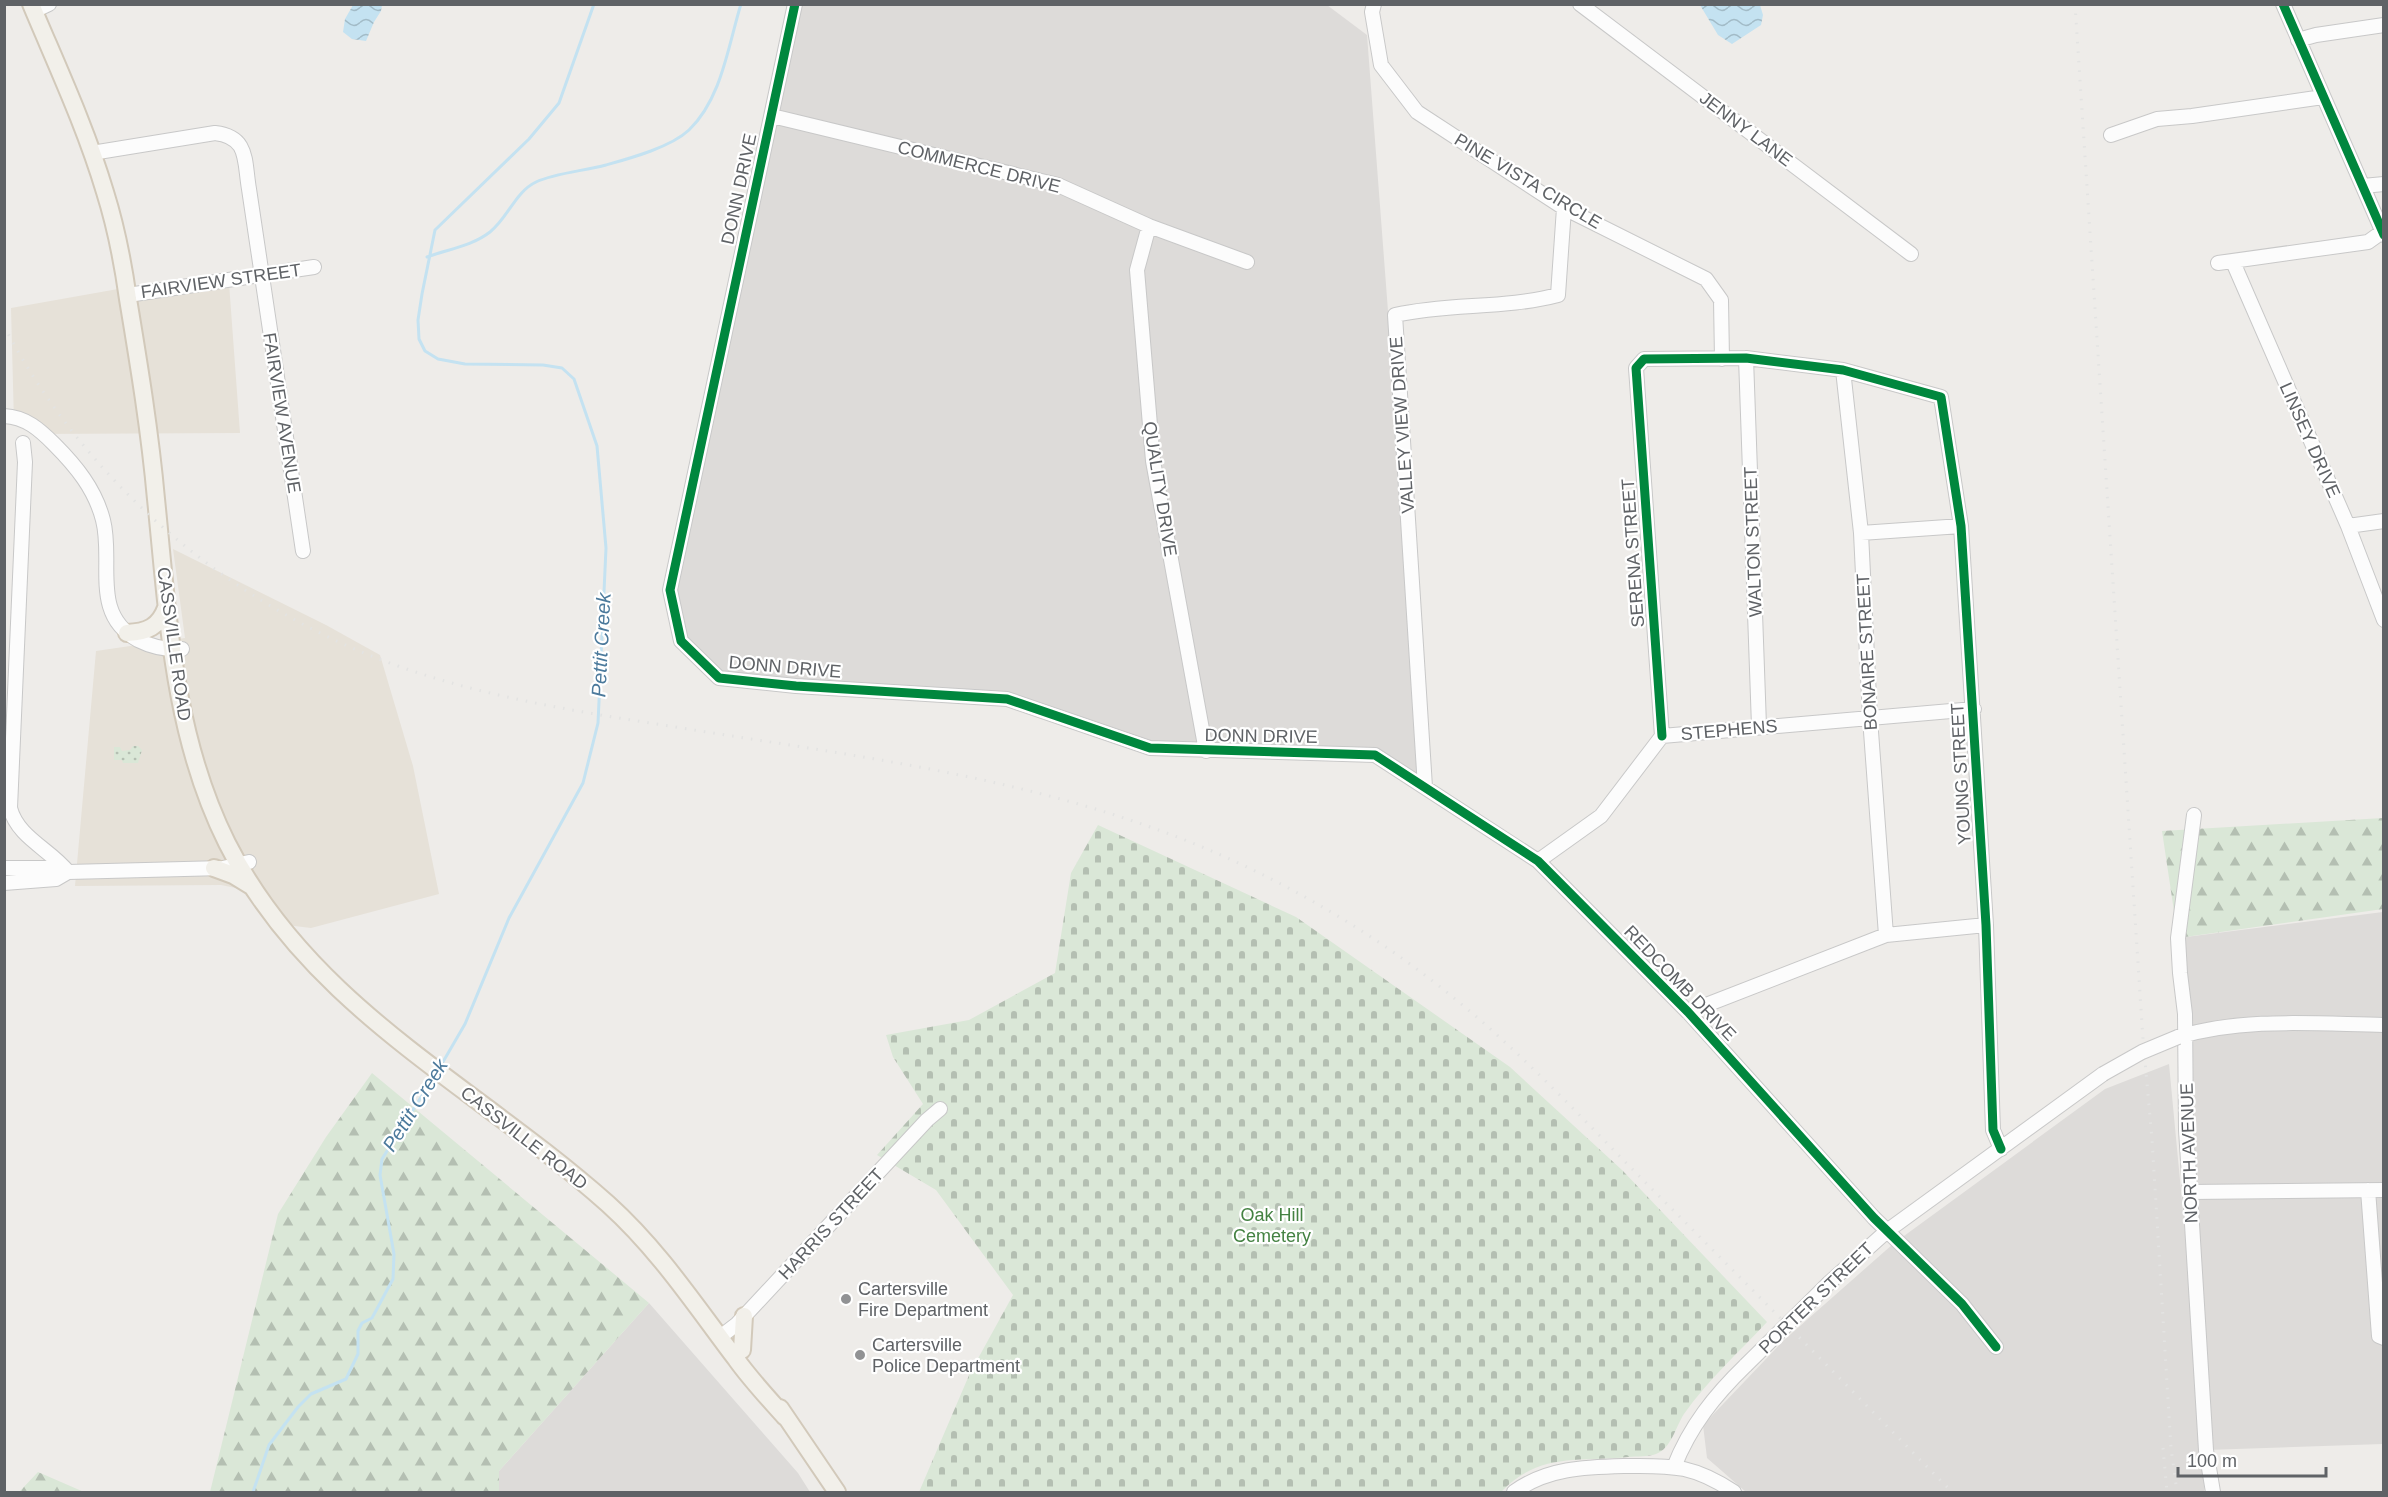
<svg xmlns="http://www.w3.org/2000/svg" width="2388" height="1497" font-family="Arial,sans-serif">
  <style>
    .commercial { fill: #e6e1d8 }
    .industrial { fill: #dddbd9 }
    .grass { fill: url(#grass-dots) }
    .forest { fill: url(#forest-firs) }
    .cemetery { fill: url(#cemetery-stones) }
    .water { fill: url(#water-waves) }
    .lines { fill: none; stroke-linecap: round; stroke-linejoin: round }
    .stream { stroke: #c4e2f1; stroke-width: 3 }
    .minor-casing { stroke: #c8c8c8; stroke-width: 16 }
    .major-casing { stroke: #d2c9ba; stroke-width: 20 }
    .minor { stroke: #fcfcfc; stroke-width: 14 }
    .major { stroke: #f2f0ea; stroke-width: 16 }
    .rail { stroke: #e3e3e2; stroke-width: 3; stroke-dasharray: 1.5 8; stroke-linecap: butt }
    .minor-bridge-casing { stroke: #c8c8c8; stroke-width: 16; stroke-linecap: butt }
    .minor-bridge { stroke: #fcfcfc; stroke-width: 14 }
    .cycleway-casing { stroke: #fff; stroke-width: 13 }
    .cycleway { stroke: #00873e; stroke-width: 9 }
    .poi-dot { fill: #919294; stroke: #fff; stroke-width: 2 }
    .labels { text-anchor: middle; stroke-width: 4.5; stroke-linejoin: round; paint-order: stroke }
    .street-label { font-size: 18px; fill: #5f6266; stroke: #fff }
    .park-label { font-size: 18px; fill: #448242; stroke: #fff }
    .poi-label { font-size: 18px; fill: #5f6266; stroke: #fff; text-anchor: start }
    .water-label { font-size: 20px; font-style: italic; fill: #4c7a9c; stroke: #fff }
  </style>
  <defs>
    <pattern id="grass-dots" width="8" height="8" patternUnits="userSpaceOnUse" patternTransform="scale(1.5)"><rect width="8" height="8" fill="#dae7d7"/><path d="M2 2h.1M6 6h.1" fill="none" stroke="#b4bfb2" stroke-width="1.8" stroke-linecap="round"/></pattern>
    <pattern id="forest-firs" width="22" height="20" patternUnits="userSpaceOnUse" patternTransform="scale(1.5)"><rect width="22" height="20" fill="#dae7d7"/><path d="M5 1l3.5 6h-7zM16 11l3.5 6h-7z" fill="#b4bfb2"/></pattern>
    <pattern id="cemetery-stones" width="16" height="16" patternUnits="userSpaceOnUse" patternTransform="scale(1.5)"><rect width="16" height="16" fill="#dae7d7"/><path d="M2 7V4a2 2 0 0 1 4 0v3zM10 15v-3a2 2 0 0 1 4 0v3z" fill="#b4bfb2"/></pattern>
    <pattern id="water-waves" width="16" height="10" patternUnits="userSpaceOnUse" patternTransform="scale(1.5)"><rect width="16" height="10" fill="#c4e2f1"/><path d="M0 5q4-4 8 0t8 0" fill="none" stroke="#a2bbc7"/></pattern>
  </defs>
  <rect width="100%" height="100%" fill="#eeece9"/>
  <path class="commercial" d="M229 283 240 433 33 434 14 423 11 308 118 289Z
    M173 549 326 625 380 655 413 766 439 894 311 928 270 923 246 890 221 885 75 886 96 651 185 638Z"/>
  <path class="industrial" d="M795 5H1327L1367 35 1388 311 1419 783 1380 759 1150 748 1007 699 719 678 681 641 670 590Z
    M2383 912V1444L2206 1450 2204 1492H1746L1707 1458 1703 1425 1783 1341 1893 1244 2105 1089 2169 1064 2203 1423 2178 938Z
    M649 1303 798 1473 810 1492H499V1471Z"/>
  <path class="grass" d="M133 746H138L142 750 138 763H123L122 760H114V747H120L122 751 130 750Z"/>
  <path class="forest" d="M2383 818V909L2178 938 2162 831Z
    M372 1073 649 1303 499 1471V1492H210L278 1214 326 1137Z
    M38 1472 84 1492H19Z"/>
  <path class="cemetery" d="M1098 825 1296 917 1510 1067 1622 1170 1767 1322C1739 1352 1707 1381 1684 1414 1676 1426 1671 1449 1656 1454 1648 1457 1637 1456 1628 1457 1579 1462 1539 1452 1501 1492H919L970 1373 1013 1295 936 1190 877 1155 923 1104 893 1057 886 1035 969 1020 1055 973 1071 873Z"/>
  <path class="water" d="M353 5H382L381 11 374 22 366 41 352 39 343 32 345 19Z
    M1700 5H1760L1763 15 1761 25 1732 44 1718 35Z"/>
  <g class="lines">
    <path class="stream" d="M427 257C449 249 472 246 490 232 508 218 515 192 536 182 555 173 584 171 606 165 631 158 671 147 689 130 722 98 728 46 741 4
      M440 1067 465 1024 509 918 583 783 598 723 606 548 597 446 574 379 562 368 543 365 465 364 438 359 425 351 419 339 418 320 422 294 435 230 529 139 559 103 594 4
      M253 1492 269 1445 298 1407 311 1394 346 1379 358 1354V1331L362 1323 372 1318 393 1279 394 1254 380 1175 382 1159 435 1075"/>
    <g class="minor-casing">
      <path id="minor" d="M795 4 670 590 681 641 719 678 796 686 1007 699 1150 748 1375 755 1538 861 1688 1012 1874 1218 1962 1304 1996 1347
        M1374 4 1372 12 1381 65 1417 112 1564 208 1706 279 1721 300 1722 359
        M1580 4 1911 254
        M2283 4 2384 235
        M34 11 49 4
        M2298 40 2316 35 2384 25
        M772 116 1058 185 1149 226 1247 262
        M2111 135 2157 119 2192 116 2323 97
        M92 153 215 133C249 137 244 160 249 189L303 551
        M2363 186 2384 184
        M1149 226 1137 270 1153 461 1206 751
        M2233 262 2348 526 2384 620
        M2218 263 2368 242 2382 232
        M128 295 314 267
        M1746 358 1759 726
        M1843 370 1861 533 1870 718 1886 935
        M4 416C26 417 40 430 54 444 76 466 95 489 103 520 114 562 90 614 138 640 152 647 166 650 182 649
        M23 443 25 462 10 808C18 838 50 849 68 872
        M2348 526 2384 521
        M1861 533 1961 526
        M1662 736 1636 368 1644 359 1746 358 1843 370 1941 397 1961 526 1986 925 1993 1130 2001 1149
        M1425 787 1395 315C1449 303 1505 309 1558 295L1564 208
        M2194 815 2178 938 2180 973 2185 1014 2186 1130 2190 1192 2206 1450 2213 1492
        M1538 861 1601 816 1662 736 1974 709
        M4 868H57L68 872 223 868 249 862
        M4 883 56 879 68 872
        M1688 1012 1886 935 1986 925
        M2178 1037C2244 1017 2316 1024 2384 1025
        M2368 1190 2379 1336 2384 1338
        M2190 1192 2384 1190
        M1829 1283 1887 1231 2103 1074
        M720 1337 737 1324 927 1120 940 1109
        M1674 1467C1690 1426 1715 1395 1746 1365
        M1514 1492C1547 1468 1585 1467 1624 1466 1644 1466 1664 1465 1684 1469 1702 1473 1719 1482 1734 1492"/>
    </g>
    <g class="major-casing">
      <path id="major" d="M31 4C57 66 86 128 105 192 116 227 123 263 128 299 139 365 150 432 156 499 168 616 173 735 227 843 311 1009 475 1085 608 1204 659 1250 695 1305 736 1359 751 1380 768 1398 785 1417
        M127 633C147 632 159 627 166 608
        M214 868 233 875 251 886
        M742 1350 744 1316
        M780 1408 837 1492"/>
    </g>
    <use href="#minor" class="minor"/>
    <use href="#major" class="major"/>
    <path class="rail" d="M2075 4 2143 1039 2152 1139 2171 1448 2177 1492
      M4 326C86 483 231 607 398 666 488 698 581 712 675 727 885 761 1088 783 1279 883 1346 918 1408 959 1466 1008 1532 1063 1591 1128 1652 1189 1753 1290 1852 1391 1952 1492
      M2163 1448 2167 1492"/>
    <g class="minor-bridge-casing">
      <path id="minor-bridge" d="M2103 1074 2142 1052 2178 1037
        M1746 1365 1829 1283"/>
    </g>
    <use href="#minor-bridge" class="minor-bridge"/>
    <g class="cycleway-casing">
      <path id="cycleway" d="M795 4 670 590 681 641 719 678 796 686 1007 699 1150 748 1375 755 1538 861 1688 1012 1874 1218 1962 1304 1996 1347
        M2283 4 2384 235
        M1662 736 1636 368 1644 359 1746 358 1843 370 1941 397 1961 526 1986 925 1993 1130 2001 1149"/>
    </g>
    <use href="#cycleway" class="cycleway"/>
  </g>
  <g class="poi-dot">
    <circle cx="846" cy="1299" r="6"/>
    <circle cx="860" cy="1355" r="6"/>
  </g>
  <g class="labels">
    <g class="street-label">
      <text transform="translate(1746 129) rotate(37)" y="6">JENNY LANE</text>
      <text transform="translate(979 167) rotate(14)" y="6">COMMERCE DRIVE</text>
      <text transform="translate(1528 181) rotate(31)" y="6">PINE VISTA CIRCLE</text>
      <text transform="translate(739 189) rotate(-78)" y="6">DONN DRIVE</text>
      <text transform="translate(221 281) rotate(-8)" y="6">FAIRVIEW STREET</text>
      <text transform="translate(282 413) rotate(81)" y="6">FAIRVIEW AVENUE</text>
      <text transform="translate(1402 425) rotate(-94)" y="6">VALLEY VIEW DRIVE</text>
      <text transform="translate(2310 440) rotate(66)" y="6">LINSEY DRIVE</text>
      <text transform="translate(1160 489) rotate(81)" y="6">QUALITY DRIVE</text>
      <text transform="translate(1753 542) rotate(-92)" y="6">WALTON STREET</text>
      <text transform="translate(1633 553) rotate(-94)" y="6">SERENA STREET</text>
      <text transform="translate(174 644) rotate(82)" y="6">CASSVILLE ROAD</text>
      <text transform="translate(1867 652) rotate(-93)" y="6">BONAIRE STREET</text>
      <text transform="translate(785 667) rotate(5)" y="6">DONN DRIVE</text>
      <text transform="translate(1729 730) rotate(-5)" y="6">STEPHENS</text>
      <text transform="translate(1261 736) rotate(1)" y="6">DONN DRIVE</text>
      <text transform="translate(1961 774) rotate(-93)" y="6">YOUNG STREET</text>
      <text transform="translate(1680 983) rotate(46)" y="6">REDCOMB DRIVE</text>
      <text transform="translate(524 1138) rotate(38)" y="6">CASSVILLE ROAD</text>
      <text transform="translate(2189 1153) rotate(-92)" y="6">NORTH AVENUE</text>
      <text transform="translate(831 1224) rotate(-47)" y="6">HARRIS STREET</text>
      <text transform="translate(1816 1298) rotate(-44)" y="6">PORTER STREET</text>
    </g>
    <g class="park-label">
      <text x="1272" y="1221">Oak Hill<tspan x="1272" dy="21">Cemetery</tspan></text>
    </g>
    <g class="poi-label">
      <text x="858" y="1295">Cartersville<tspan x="858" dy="21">Fire Department</tspan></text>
      <text x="872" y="1351">Cartersville<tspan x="872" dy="21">Police Department</tspan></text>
    </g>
    <g class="water-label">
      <text transform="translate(601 645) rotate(-87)" y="7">Pettit Creek</text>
      <text transform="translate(415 1105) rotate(-58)" y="7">Pettit Creek</text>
    </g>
  </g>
  <rect width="2388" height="1497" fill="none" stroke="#5f6266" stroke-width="12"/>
  <path d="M2178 1467v9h148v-9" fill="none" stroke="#5f6266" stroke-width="3"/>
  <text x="2187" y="1467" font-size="18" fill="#5f6266" stroke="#ffffff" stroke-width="4.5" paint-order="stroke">100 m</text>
</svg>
